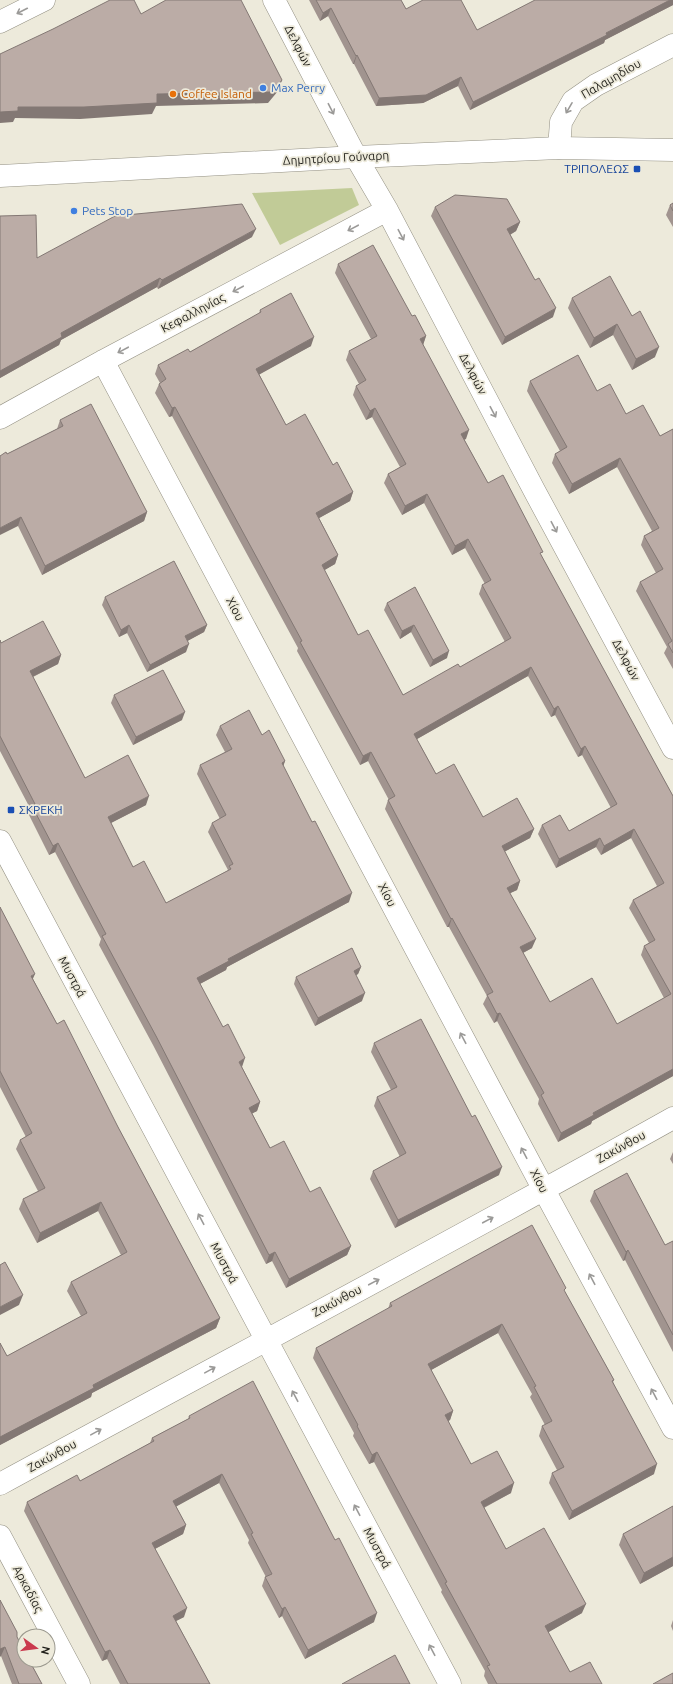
<svg xmlns="http://www.w3.org/2000/svg" width="673" height="1684" font-family="Ubuntu,sans-serif">
  <style>
    .green { fill: #c1cb97 }
    .lines { fill: none; stroke-linecap: round; stroke-linejoin: round }
    .street-casing { stroke: #949184; stroke-width: 23 }
    .secondary-casing { stroke: #949184; stroke-width: 23 }
    .street { stroke: #fff; stroke-width: 22 }
    .secondary { stroke: #fff; stroke-width: 22 }
    .wall { fill: #a1948f; fill-rule: evenodd }
    .shaded-wall { fill: #837874 }
    .building { fill: #bbaca6; stroke: #837874; fill-rule: evenodd }
    .oneway { stroke: #9b9a98 }
    .shop-dot { fill: #3f7fe0; stroke: #edeadb; stroke-width: 1.5 }
    .food-dot { fill: #e8710a; stroke: #edeadb; stroke-width: 1.5 }
    .transit-dot { fill: #1a4fb4; stroke: #edeadb; stroke-width: 1.5 }
    .labels { text-anchor: middle; stroke-width: 3.5; stroke-linejoin: round; paint-order: stroke }
    .street-label { font-size: 12px; fill: #201f1a; stroke: #edeadb }
    .shop-label { font-size: 12px; fill: #366cbe; stroke: #edeadb; text-anchor: start }
    .food-label { font-size: 12px; fill: #c56008; stroke: #edeadb; text-anchor: start }
    .transit-label { font-size: 12px; fill: #164399; stroke: #edeadb; text-anchor: end }
  </style>
  <rect width="100%" height="100%" fill="#edeadb"/>
  <path class="green" d="M352 188 359 205 280 245 252 193Z"/>
  <g class="lines">
    <g class="street-casing">
      <path id="street" d="M274 0 356 157 387 210 534 490 673 748
        M0 22 44 0
        M559 148 561 122 573 101 596 85 673 45
        M103 361 544 1190 673 1428
        M0 418 103 361 387 210
        M0 841 450 1684
        M0 1484C224 1362 450 1243 673 1118
        M0 1536 79 1684"/>
    </g>
    <g class="secondary-casing">
      <path id="secondary" d="M0 176 356 157 559 148 673 150"/>
    </g>
    <use href="#street" class="street"/>
    <use href="#secondary" class="secondary"/>
  </g>
  <path class="wall" d="M309 0H401L406 9 477 30 673 0V5L605 40 604 43 470 110 458 86 423 103 376 106 354 64H353L328 16 320 21Z
    M673 203V227L666 215 670 205Z
    M435 207 520 222 516 231 510 235 553 317 502 345 431 216Z
    M0 216 37 258 252 237 158 289 157 287 61 340 59 345 0 378Z
    M338 264 412 316 426 336 423 345 466 439H464L488 483 541 556 673 796V1076L592 1121 591 1124 558 1142 538 1104 539 1099 520 1064 497 1021 494 1023 483 1004 487 996 449 927H447L385 809 388 800H389L368 761 360 765 297 651 298 648 172 416 169 417 155 393 159 384 160 383 155 374 158 365 190 352 259 314 260 310 311 346 259 374 286 425 333 465 353 492 350 501 319 518 338 555 335 564 324 570 358 635 403 695 460 667 505 642 479 594 482 585 485 584 465 548 452 555 424 503 402 515 384 483 388 474 400 467 372 417 366 420 353 395 356 386 359 384 346 360 349 351 371 339 335 273ZM528 676 551 717 555 715 578 757 582 755 611 808 569 831 542 825 538 834 556 868 596 847 601 855 631 838 657 886 633 900 629 908 649 943 644 946 641 955 664 998 617 1024 550 1002 523 953 532 948 510 893 517 890 520 881 504 852 530 838 534 829 483 817 436 774 417 739Z
    M572 298 632 316 655 357 632 370 613 335 590 348 568 308Z
    M530 381 597 391 626 414 660 436 673 429V669L664 653 667 647 636 591 640 582 656 573 641 545 644 536 652 531 617 467 569 494 552 463 555 454 560 451 527 391Z
    M60 420 147 512 144 521 42 575 18 526 7 454 57 429Z
    M415 587 447 658 430 667 411 632 400 639 384 610 387 603Z
    M105 597 207 625 204 632 187 641 186 652 147 672 127 633 119 637 102 605Z
    M0 640 1 643 61 655 58 664 33 677 85 778 146 805 111 823 133 867 166 903 227 871 228 870 208 832 212 823 220 819 197 774 200 765 225 752 216 735 220 726 262 735 285 761 283 766 349 902 227 967 226 970 200 984 242 1067 260 1102 257 1111 252 1113 270 1148 310 1192 351 1246 347 1255 286 1288 272 1261 266 1264 153 1045 99 945 101 939 77 894 55 852 49 855 29 815 31 810 0 751Z
    M114 695 182 720 133 745 111 703Z
    M0 907 33 979 57 1024 118 1127 220 1318 216 1328 92 1393 91 1397 0 1445V1343L7 1356 81 1316 67 1291 71 1282 121 1255 98 1211 37 1243 19 1209 23 1199 38 1191 16 1149 20 1140 26 1137 0 1087Z
    M361 967 358 974 356 975 362 1001 315 1026 294 984 296 977Z
    M374 1043 499 1175 395 1228 370 1179 373 1171 400 1157 374 1106 377 1097 391 1090 371 1052Z
    M673 1152V1164L670 1159Z
    M594 1191 665 1245 673 1241V1352L625 1260 623 1261 590 1201Z
    M565 1292 614 1380 613 1382 654 1474 569 1520 549 1483 552 1473 557 1470 539 1436 542 1426 545 1425 530 1397 532 1394 498 1333 431 1370 453 1411 450 1420 448 1421 471 1464 511 1493 484 1508 506 1549 582 1613 548 1632 570 1672 602 1684H488L484 1676 485 1671 441 1592 442 1590 374 1462 369 1464 353 1436 354 1433 313 1358 316 1348 388 1309 390 1303Z
    M189 1416 374 1622 305 1659 282 1616 279 1618 262 1586 265 1577H266L248 1543 249 1540 219 1483 176 1506 186 1525 183 1534 155 1549 184 1617 176 1621 210 1684H120L107 1659 102 1661 24 1511 27 1502 80 1481 150 1443 152 1438 188 1419Z
    M673 1506V1566L640 1584 619 1545 623 1534Z
    M0 1600 17 1637 42 1684H12L1 1656Z
    M673 1620V1631L671 1626Z"/>
  <path class="shaded-wall" d="M670 0H673V5L605 40 604 43 470 110 473 102Z
    M331 8 328 16 320 21 323 13Z
    M357 55 354 64H353L356 56Z
    M461 77 458 86 423 103 376 106 379 98Z
    M282 80 278 91 268 103 156 106 152 114 80 119 15 118 13 122 0 123V112L18 107 157 94Z
    M520 222 516 231 504 238 507 229Z
    M256 229 252 237 158 289 162 280Z
    M160 278 157 287 61 340 59 345 0 378V371L61 333Z
    M556 308 553 317 502 345 505 337Z
    M617 324 613 335 590 348 594 338Z
    M426 336 423 345 420 339Z
    M314 337 311 346 253 378 256 369Z
    M659 347 655 357 632 370 636 359Z
    M175 407 172 416 169 417 172 408Z
    M375 408 372 417 366 420 370 411Z
    M469 430 466 439 458 443 461 434Z
    M620 458 617 467 569 494 572 484Z
    M353 492 350 501 312 522 316 513Z
    M427 494 424 503 402 515 405 506Z
    M147 512 144 521 42 575 45 566Z
    M21 517 18 526 0 535V528Z
    M468 539 465 548 452 555 455 546Z
    M338 555 335 564 318 574 322 565Z
    M129 625 127 633 119 637 121 630Z
    M207 625 204 632 182 644 185 636Z
    M414 625 411 632 400 639 402 631Z
    M189 644 186 652 147 672 150 665Z
    M449 651 447 658 430 667 433 660Z
    M61 655 58 664 26 680 30 671Z
    M531 667 528 676 410 743 414 734Z
    M558 706 555 715 551 717 554 709Z
    M185 712 182 720 133 745 136 737Z
    M585 746 582 755 578 757 581 749Z
    M371 752 368 761 360 765 363 756Z
    M285 761 282 770V763Z
    M149 796 146 805 105 826 108 817Z
    M534 829 530 838 498 855 502 846Z
    M634 829 631 838 601 855 604 846Z
    M600 838 596 847 556 868 559 859Z
    M58 843 55 852 49 855 53 846Z
    M520 881 517 890 504 896 507 888Z
    M352 893 349 902 227 967 226 970 194 987 197 978 228 959Z
    M452 918 449 927H447L451 919Z
    M536 939 532 948 517 956 520 947Z
    M361 967 358 974 351 978 354 971Z
    M35 974 31 983V976Z
    M365 993 362 1001 315 1026 318 1018Z
    M500 1013 497 1021 494 1023 497 1014Z
    M245 1058 242 1067 239 1062Z
    M673 1069V1076L592 1121 591 1124 558 1142 561 1133 593 1113Z
    M260 1102 257 1111 246 1117 249 1108Z
    M502 1167 499 1175 395 1228 398 1220Z
    M101 1202 98 1211 37 1243 40 1233Z
    M351 1246 347 1255 286 1288 289 1279Z
    M628 1250 625 1260 623 1261 626 1252Z
    M275 1252 272 1261 266 1264 269 1255Z
    M23 1295 19 1305 0 1315V1307Z
    M220 1318 216 1328 92 1393 91 1397 0 1445V1437L93 1385Z
    M502 1324 498 1333 424 1374 428 1364Z
    M453 1411 450 1420 441 1425 445 1415Z
    M377 1452 374 1462 369 1464 372 1455Z
    M657 1464 654 1474 569 1520 572 1511Z
    M222 1474 219 1483 170 1510 173 1501Z
    M514 1483 511 1493 477 1511 481 1502Z
    M186 1525 183 1534 149 1552 152 1543Z
    M673 1557V1566L640 1584 644 1573Z
    M586 1604 582 1613 542 1636 545 1626Z
    M285 1607 282 1616 279 1618 282 1609Z
    M187 1608 184 1617 170 1624 173 1616Z
    M377 1613 374 1622 305 1659 308 1650Z
    M5 1647 1 1656 0 1657V1649Z
    M110 1650 107 1659 102 1661 105 1652Z"/>
  <path class="building" d="M110 0H134L141 14 166 0H241L282 80 273 92 157 94V103L84 107H18V111L0 112V54L53 29Z
    M316 0H401L406 9 423 0H461L477 30 535 0H670L606 33 607 35 473 102 461 77 426 95 379 98 357 55 356 56 331 8 323 13Z
    M455 195 507 199 520 222 507 229 535 280 539 278 556 308 505 337 435 207Z
    M673 203V211L670 205Z
    M242 204 256 229 162 280 160 278 61 333 62 337 0 371V216L36 215 37 258 115 216Z
    M373 245 412 316 415 315 426 336 420 339 469 430 461 434 488 483 503 475 543 552 540 553 673 796V1069L593 1113 594 1115 561 1133 541 1095 544 1093 523 1055 500 1013 497 1014 487 995 493 992 452 918 451 919 388 800 395 796 371 752 363 756 300 642 302 641 175 407 172 408 159 384 166 379 158 365 188 349 190 352 261 312 260 310 291 293 314 337 256 369 286 425 305 414 333 465 337 462 353 492 316 513 338 555 322 565 358 635 368 630 403 695 458 664 460 667 511 638 482 585 491 580 468 539 455 546 427 494 405 506 388 474 406 464 375 408 370 411 356 386 366 380 349 351 377 336 338 264ZM531 667 554 709 558 706 581 749 585 746 617 804 569 831 560 815 542 825 559 859 600 838 604 846 634 829 664 883 633 900 655 940 644 946 671 994 617 1024 592 978 550 1002 520 947 536 939 507 888 520 881 502 846 534 829 517 798 483 817 454 764 436 774 414 734Z
    M610 276 632 316 640 311 659 347 636 359 617 324 594 338 572 298Z
    M578 355 597 391 610 384 626 414 643 405 660 436 673 429V653L668 644 672 641 640 582 663 569 644 536 659 528 620 458 572 484 555 454 567 447 530 381Z
    M91 404 147 512 45 566 21 517 0 528V456L6 452 7 454 63 426 60 420Z
    M174 561 207 625 185 636 189 644 150 665 129 625 121 630 105 597Z
    M415 587 449 651 433 660 414 625 402 631 387 603Z
    M43 621 61 655 30 671 85 778 128 755 149 796 108 817 133 867 144 861 166 903 231 869 229 866 233 864 212 823 226 815 200 765 232 749 220 726 249 710 262 735 269 730 285 761 282 763 312 822 315 821 352 893 228 959 229 961 197 978 223 1027 228 1024 245 1058 239 1062 260 1102 249 1108 270 1148 284 1141 310 1192 320 1187 351 1246 289 1279 275 1252 269 1255 156 1036 102 936 106 934 80 885 58 843 53 846 32 806 35 804 0 736V640L1 643Z
    M163 670 185 712 136 737 114 695Z
    M0 907 35 974 31 976 57 1024 64 1020 118 1127 220 1318 93 1385 94 1388 0 1437V1343L7 1356 87 1313 71 1282 127 1252 101 1202 40 1233 23 1199 45 1188 20 1140 32 1133 0 1071Z
    M352 948 361 967 354 971 365 993 318 1018 296 977Z
    M421 1019 472 1117 475 1115 502 1167 398 1220 373 1171 406 1153 377 1097 397 1087 374 1043Z
    M627 1173 665 1245 673 1241V1335L628 1250 626 1252 594 1191Z
    M532 1225 566 1288 564 1290 614 1380 612 1381 657 1464 572 1511 552 1473 564 1467 542 1426 552 1421 534 1387 536 1386 502 1324 428 1364 453 1411 445 1415 471 1464 497 1451 514 1483 481 1502 506 1549 544 1528 586 1604 545 1626 570 1672 590 1662 602 1684H497L487 1666 490 1665 445 1583 447 1582 377 1452 372 1455 357 1426 358 1425 316 1348 392 1306 390 1303Z
    M5 1262 23 1295 0 1307V1265Z
    M253 1381 335 1540 339 1538 377 1613 308 1650 285 1607 282 1609 265 1577 272 1574 251 1534 253 1533 222 1474 173 1501 186 1525 152 1543 187 1608 173 1616 210 1684H128L110 1650 105 1652 27 1502 77 1475 80 1481 154 1441 152 1438 190 1418 189 1416Z
    M673 1506V1557L644 1573 623 1534Z
    M0 1600 17 1632V1637L24 1650V1660H29L42 1684H19L5 1647 0 1649Z
    M395 1655 410 1684H342Z
    M673 1673V1684H653Z"/>
  <defs><path id="oneway-shaft" d="M-6 0H5M1.5-3L5.5 0L1.5 3" fill="none" stroke-width="1.6" stroke-linecap="round" stroke-linejoin="round"/></defs>
  <g class="oneway">
    <use href="#oneway-shaft" transform="translate(22 11) rotate(153)"/>
    <use href="#oneway-shaft" transform="translate(569 108) rotate(120)"/>
    <use href="#oneway-shaft" transform="translate(331 109) rotate(63)"/>
    <use href="#oneway-shaft" transform="translate(353 228) rotate(152)"/>
    <use href="#oneway-shaft" transform="translate(401 235) rotate(62)"/>
    <use href="#oneway-shaft" transform="translate(238 289) rotate(152)"/>
    <use href="#oneway-shaft" transform="translate(123 350) rotate(152)"/>
    <use href="#oneway-shaft" transform="translate(493 412) rotate(62)"/>
    <use href="#oneway-shaft" transform="translate(554 527) rotate(62)"/>
    <use href="#oneway-shaft" transform="translate(463 1038) rotate(-118)"/>
    <use href="#oneway-shaft" transform="translate(524 1153) rotate(-118)"/>
    <use href="#oneway-shaft" transform="translate(201 1219) rotate(-118)"/>
    <use href="#oneway-shaft" transform="translate(488 1220) rotate(-28)"/>
    <use href="#oneway-shaft" transform="translate(592 1279) rotate(-118)"/>
    <use href="#oneway-shaft" transform="translate(374 1282) rotate(-28)"/>
    <use href="#oneway-shaft" transform="translate(210 1370) rotate(-29)"/>
    <use href="#oneway-shaft" transform="translate(654 1394) rotate(-118)"/>
    <use href="#oneway-shaft" transform="translate(295 1396) rotate(-118)"/>
    <use href="#oneway-shaft" transform="translate(96 1432) rotate(-29)"/>
    <use href="#oneway-shaft" transform="translate(357 1510) rotate(-118)"/>
    <use href="#oneway-shaft" transform="translate(432 1650) rotate(-118)"/>
  </g>
  <g class="shop-dot">
    <circle cx="263" cy="88" r="4"/>
    <circle cx="74" cy="211" r="4"/>
  </g>
  <circle class="food-dot" cx="173" cy="94" r="4"/>
  <g class="transit-dot">
    <rect x="633" y="165" width="8" height="8" rx="2"/>
    <rect x="7" y="806" width="8" height="8" rx="2"/>
  </g>
  <g class="labels">
    <g class="street-label">
      <text transform="translate(298 46) rotate(63)" y="4">Δελφών</text>
      <text transform="translate(611 79) rotate(-30)" y="4">Παλαμηδίου</text>
      <text transform="translate(336 158) rotate(-3)" y="4">Δημητρίου Γούναρη</text>
      <text transform="translate(193 313) rotate(-28)" y="4">Κεφαλληνίας</text>
      <text transform="translate(473 374) rotate(62)" y="4">Δελφών</text>
      <text transform="translate(235 609) rotate(62)" y="4">Χίου</text>
      <text transform="translate(626 660) rotate(62)" y="4">Δελφών</text>
      <text transform="translate(387 895) rotate(62)" y="4">Χίου</text>
      <text transform="translate(72 977) rotate(62)" y="4">Μυστρά</text>
      <text transform="translate(621 1147) rotate(-29)" y="4">Ζακύνθου</text>
      <text transform="translate(539 1181) rotate(62)" y="4">Χίου</text>
      <text transform="translate(224 1263) rotate(62)" y="4">Μυστρά</text>
      <text transform="translate(337 1301) rotate(-28)" y="4">Ζακύνθου</text>
      <text transform="translate(52 1456) rotate(-29)" y="4">Ζακύνθου</text>
      <text transform="translate(377 1548) rotate(62)" y="4">Μυστρά</text>
      <text transform="translate(28 1589) rotate(62)" y="4">Αρκαδίας</text>
    </g>
    <g class="shop-label">
      <text x="271" y="92">Max Perry</text>
      <text x="82" y="215">Pets Stop</text>
    </g>
    <g class="food-label">
      <text x="181" y="98">Coffee Island</text>
    </g>
    <g class="transit-label">
      <text x="629" y="173">ΤΡΙΠΟΛΕΩΣ</text>
      <text x="19" y="814" text-anchor="start">ΣΚΡΕΚΗ</text>
    </g>
  </g>
  <g transform="translate(36 1648) rotate(104)"><circle r="19" fill="#edeadb" stroke="#9b998e"/>
  <path d="M0-3L7 15L0 10L-7 15Z" fill="#ca394d"/>
  <text y="-6" font-size="11" font-weight="bold" text-anchor="middle" fill="#201f1a">N</text>
  </g>
</svg>
